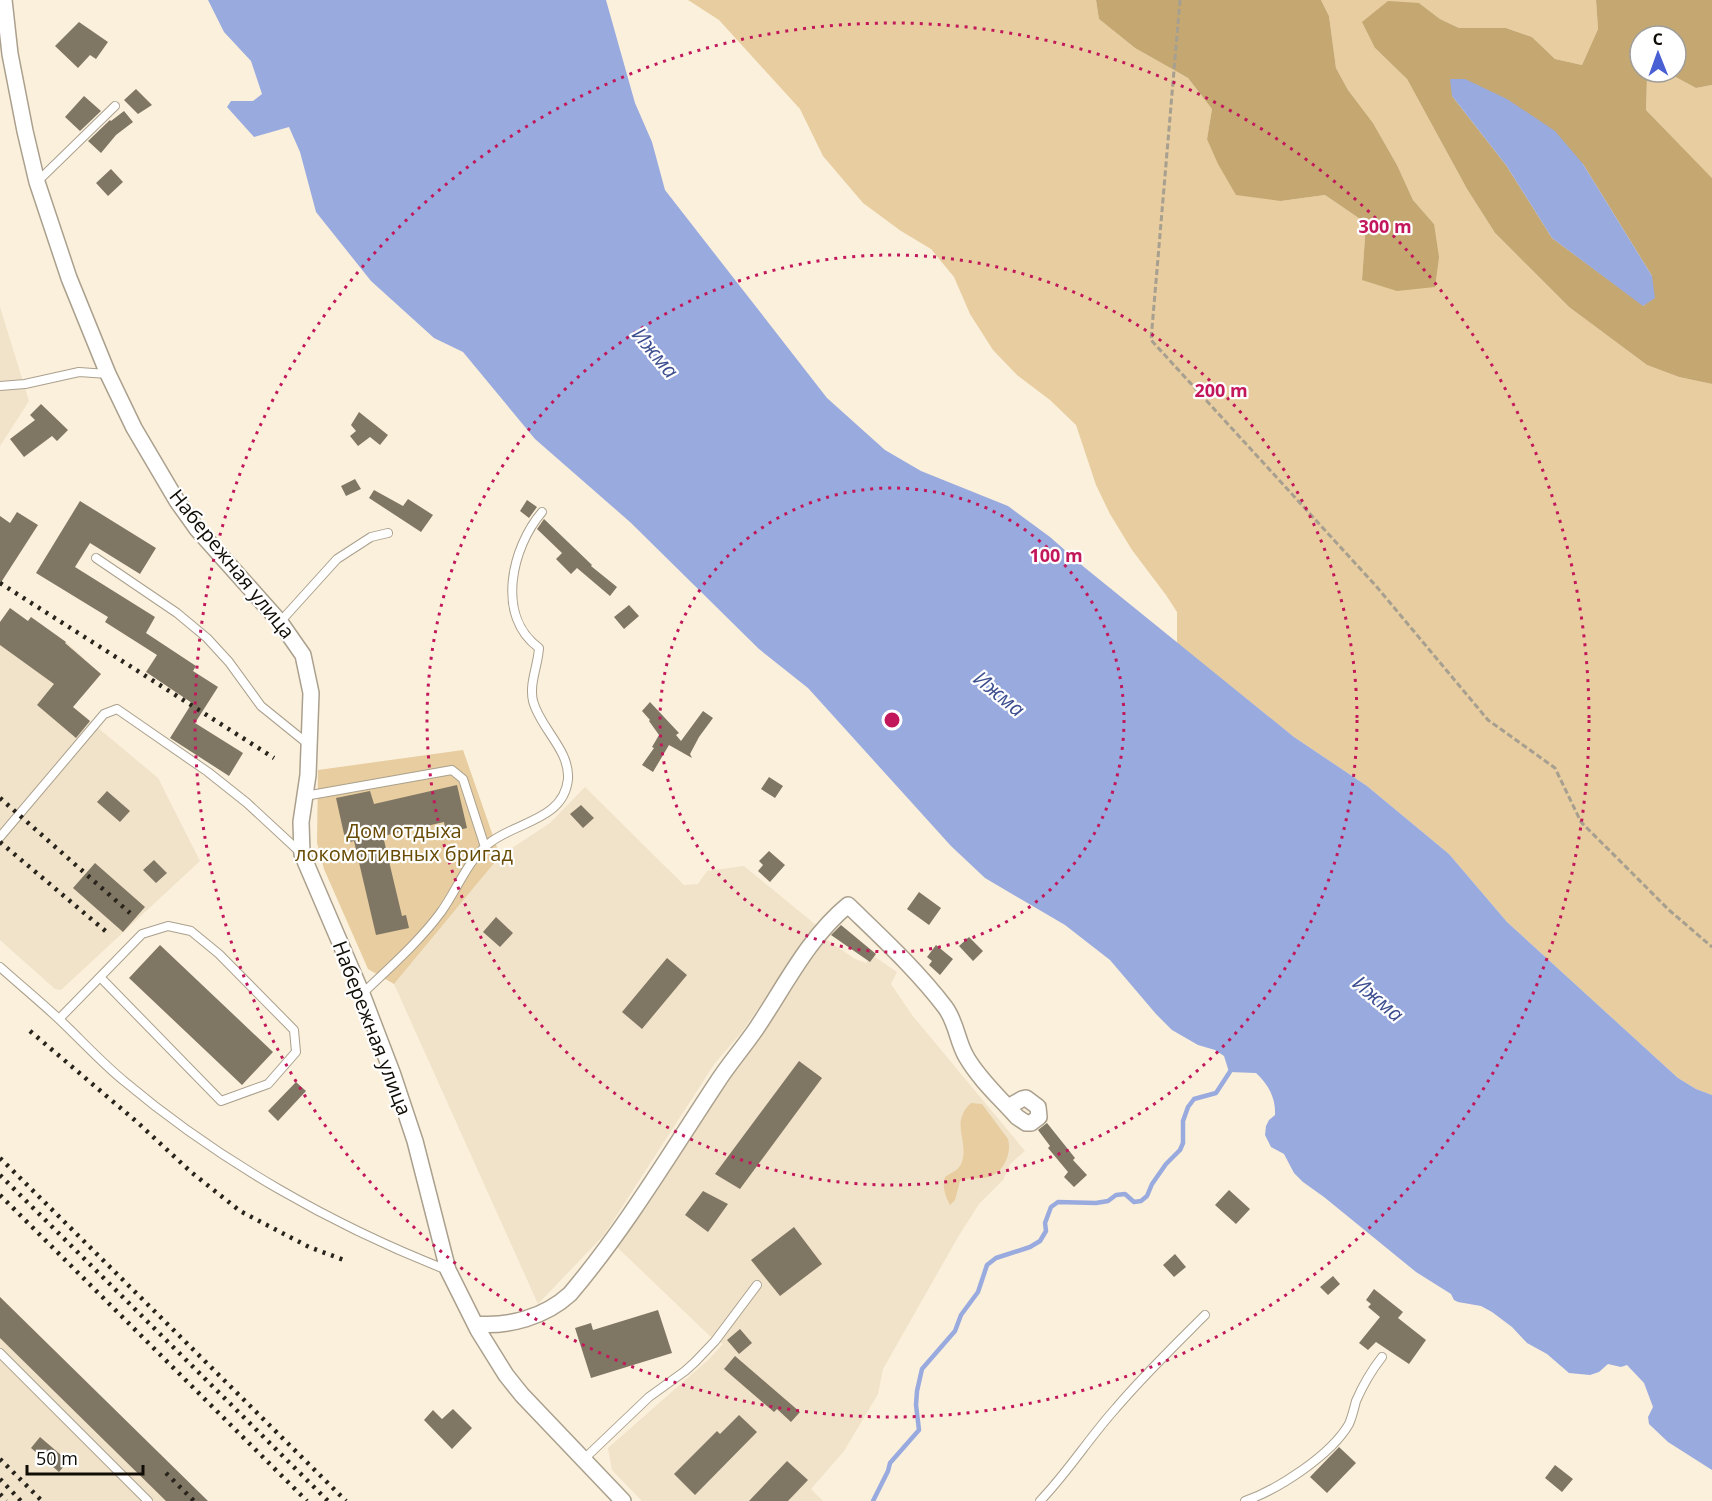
<svg xmlns="http://www.w3.org/2000/svg" width="1712" height="1501" font-family="'Open Sans',sans-serif">
  <style>
    .built { fill: #f1e3c9 }
    .green { fill: #e7cd9f }
    .forest { fill: #c4a771; fill-rule: evenodd }
    .water { fill: #99aadf }
    .lines { fill: none; stroke-linecap: round; stroke-linejoin: round }
    .stream { stroke: #99aadf; stroke-width: 4.5 }
    .building { fill: #807664 }
    .service-casing { stroke: #aaa08d; stroke-width: 10 }
    .minor-casing { stroke: #aaa08d; stroke-width: 18 }
    .path { stroke: #a79f90; stroke-width: 3; stroke-dasharray: 6 3; stroke-linecap: butt }
    .service { stroke: #fff; stroke-width: 8 }
    .minor { stroke: #fff; stroke-width: 15 }
    .rail { stroke: #28241c; stroke-width: 4.5; stroke-dasharray: 3 6; stroke-linecap: butt }
    .ring { fill: none; stroke: #c2185b; stroke-width: 3; stroke-dasharray: 3 6 }
    .labels { text-anchor: middle; stroke-width: 4.5; stroke-linejoin: round; paint-order: stroke }
    .street-label { font-size: 20px; fill: #100d06; stroke: #fff }
    .park-label { font-size: 20px; fill: #684b05; stroke: #fff }
    .water-label { font-size: 21px; font-style: italic; fill: #3e4f90; stroke: #fff }
    .centre { fill: #c2185b; stroke: #fff; stroke-width: 3 }
    .ring-label { font-size: 18px; text-anchor: middle; font-weight: bold; fill: #c2185b; stroke: #fff; stroke-width: 4.5; stroke-linejoin: round; paint-order: stroke }
  </style>
  <rect width="100%" height="100%" fill="#fbf0dc"/>
  <path class="built" d="M0 307 29 401 0 446Z
    M10 608 28 621 31 617 66 642 101 674 73 707 158 778 200 861 61 990 55 989 0 940V622Z
    M585 787 684 885 698 884 707 871 744 866 816 925 741 1033 715 1063 604 1235 538 1304 394 984 500 856 550 823Z
    M823 937 855 959 866 963 872 955 897 972 891 984 912 1015 1025 1151 1010 1164 1003 1180 979 1204 958 1237 883 1369 878 1394 844 1451 811 1489 823 1501H642L612 1470 608 1448 708 1360 723 1344 715 1341 618 1248V1244Z
    M0 1297 208 1501H0Z"/>
  <path class="green" d="M688 0H1096L1099 19 1135 48 1188 78 1212 109 1207 139 1281 201 1325 195 1366 223 1362 280 1434 224 1413 200 1397 165 1373 123 1348 90 1336 68 1329 16 1321 0H1596L1598 29 1582 65 1555 59 1532 37 1506 28H1459L1440 19 1419 3 1375 48 1407 79 1467 189 1495 233 1569 307 1647 365 1679 377 1712 384V1095L1696 1089 1678 1078 1507 922 1449 854 1367 786 1294 737 1177 643V612L1166 595 1132 550 1110 514 1096 485 1076 425 1050 400 1017 375 993 350 970 314 954 277 931 249 901 231 863 203 823 156 800 109 719 20Z
    M1670 74 1696 88 1712 85V178L1646 110 1647 78Z
    M463 750 500 856 394 984 368 969 324 869 317 843 318 770Z
    M971 1103 982 1104 1008 1139C1012 1153 1004 1173 988 1177 978 1180 969 1176 960 1181L955 1200 950 1205C945 1196 942 1187 945 1177 950 1173 956 1172 960 1166 972 1144 948 1124 971 1103Z"/>
  <path class="forest" d="M1096 0H1321L1329 16 1336 68 1348 90 1373 123 1397 165 1413 200 1434 224 1439 257 1435 287 1397 291 1362 280 1366 223 1325 195 1281 201 1236 195 1218 164 1207 139 1212 109 1188 78 1135 48 1099 19Z
    M1596 0H1712V85L1696 88 1670 74 1647 78 1646 110 1712 178V384L1679 377 1647 365 1569 307 1495 233 1467 189 1407 79 1375 48 1362 22 1388 1 1419 3 1440 19 1459 28H1506L1532 37 1555 59 1582 65 1598 29ZM1640 36H1676V72H1640ZM1452 96 1583 164 1652 276 1644 306 1552 238 1506 165Z"/>
  <path class="water" d="M208 0H606L635 103 652 142 665 190 827 398 885 450 921 471 1008 506 1050 537 1084 567 1294 737 1367 786 1449 854 1507 922 1678 1078 1696 1089 1712 1095V1470L1668 1442 1649 1424 1648 1417 1653 1407 1644 1383 1627 1365 1621 1367 1608 1364 1599 1372 1590 1375 1569 1373 1547 1354 1527 1343 1512 1327 1492 1312 1481 1306 1458 1302 1454 1300 1451 1294 1416 1272 1324 1197 1303 1182 1294 1173 1284 1154 1271 1147 1265 1135 1266 1126 1269 1120 1275 1115C1276 1098 1268 1084 1256 1073L1229 1072 1224 1056 1215 1050 1198 1045 1172 1030 1156 1014 1110 960 1065 925 985 878 951 846 808 688 759 649 630 522 535 439 463 352 434 338 371 281 316 212 300 152 289 127 254 137 227 107 231 101H253L262 94 251 61 224 32Z
    M1450 79H1465L1507 99 1555 131 1583 164 1652 276 1655 298 1643 306 1552 238 1506 165 1452 96Z"/>
  <g class="lines">
    <path class="stream" d="M873 1501 888 1471 890 1463 919 1430 916 1405 917 1391 922 1369 955 1331 961 1315 978 1292 987 1265 996 1258 1030 1247 1040 1241 1046 1231 1045 1223 1051 1207 1058 1202 1096 1203 1108 1201 1116 1195 1125 1194 1134 1202 1141 1201 1147 1196 1152 1184 1166 1164 1180 1150 1183 1143V1121L1188 1107 1194 1099 1216 1093 1233 1067"/>
  </g>
  <path class="building" d="M79 22 108 42 96 59 90 55 78 68 55 46Z
    M136 89 152 105 138 114 124 100Z
    M84 96 101 111 80 131 65 117Z
    M124 111 133 122 116 135 101 153 88 141 110 120 111 121Z
    M111 169 123 182 108 196 96 183Z
    M41 404 68 430 57 441 52 436 24 457 10 439 35 420 30 415Z
    M359 412 388 435 380 445 370 437 358 446 350 436 356 431 351 425Z
    M355 479 361 489 346 496 341 486Z
    M374 490 403 506 408 499 433 515 421 532 369 498Z
    M527 500 537 507 529 518 520 511Z
    M80 501 156 548 140 574 90 543 75 567 155 617 146 633 196 666 193 671 218 687 195 723 243 753 229 776 170 738 192 703 146 672 157 655 105 622 108 617 36 573Z
    M17 512 38 525 0 584V516L10 523Z
    M544 519 592 565 591 566 617 587 610 596 577 568 571 574 556 559 562 553 537 529Z
    M629 605 639 616 624 629 614 617Z
    M10 608 28 621 31 617 66 642 65 643 101 674 73 707 90 721 76 738 37 705 54 684 0 645V622Z
    M650 702 679 733 676 735 681 741 703 711 713 718 699 737 690 754 692 758 669 745 653 772 642 765 654 748 652 747 659 735 649 721 650 720 642 711Z
    M769 777 783 786 775 798 761 789Z
    M457 785 467 828 446 833 444 822 383 836 402 916 406 915 409 928 376 935 354 841 346 843 336 798 370 791 374 804Z
    M107 791 130 811 120 822 97 802Z
    M581 805 594 818 583 828 570 814Z
    M769 851 785 865 770 882 758 871 763 865 759 861Z
    M154 860 167 873 156 883 143 870Z
    M95 863 145 907 123 932 73 888Z
    M919 892 941 908 929 925 907 909Z
    M496 917 513 933 500 947 483 932Z
    M841 925 876 954 870 962 831 935Z
    M969 937 983 951 973 961 959 946Z
    M160 945 273 1052 242 1085 129 978Z
    M936 945 953 959 940 975 929 965 932 961 927 957Z
    M667 958 687 975 642 1029 622 1012Z
    M799 1061 822 1078 740 1189 715 1174Z
    M296 1082 306 1091 278 1121 268 1111Z
    M1047 1123 1075 1158 1073 1160 1087 1175 1074 1187 1064 1177 1068 1172 1048 1148 1050 1146 1038 1130Z
    M1229 1190 1250 1209 1236 1224 1215 1205Z
    M703 1191 728 1204 708 1232 685 1215Z
    M794 1227 822 1264 780 1296 751 1260Z
    M1175 1254 1186 1267 1174 1277 1163 1265Z
    M1333 1276 1340 1284 1328 1295 1320 1287Z
    M1374 1289 1403 1312 1398 1318 1426 1340 1409 1364 1376 1342 1368 1350 1359 1343 1380 1317 1368 1307 1371 1304 1366 1300Z
    M0 1297 208 1501H166L0 1338Z
    M658 1310 672 1353 591 1378 575 1328 591 1323 593 1330Z
    M740 1329 752 1343 739 1354 727 1340Z
    M735 1356 800 1412 791 1422 777 1409 774 1412 724 1369Z
    M453 1409 472 1428 452 1449 424 1420 433 1410 442 1419Z
    M739 1415 757 1432 695 1495 674 1474 717 1431 720 1434Z
    M40 1437 68 1461 59 1472 31 1448Z
    M1339 1447 1356 1463 1327 1493 1310 1477Z
    M787 1461 808 1480 788 1501H749Z
    M1555 1465 1573 1479 1562 1492 1545 1478Z"/>
  <g class="lines">
    <g class="service-casing">
      <path id="service" d="M38 181 115 106
        M0 386 25 384 79 372 108 374
        M96 558 177 613 207 638 229 662 261 706 308 744
        M280 622 337 559 371 537 388 533
        M305 796 452 770 463 779 485 847
        M0 837 104 714 117 709 208 772 247 803 301 853
        M0 967C20 985 42 1003 61 1021 82 1041 102 1063 124 1081 219 1161 332 1225 447 1270
        M362 994C389 968 419 942 441 912 457 890 466 863 487 845 513 822 564 821 568 779 570 750 540 728 533 701 529 683 538 666 539 648 495 616 512 547 542 512
        M59 1019 142 934 168 926 191 931 219 954 294 1030 296 1052 268 1084 221 1101 101 978
        M0 1353 148 1501
        M583 1460 649 1397 685 1371 695 1362 715 1341 757 1285
        M1040 1501C1068 1472 1089 1438 1116 1408 1144 1375 1175 1345 1205 1315
        M1245 1501C1279 1489 1331 1455 1349 1424 1352 1417 1354 1409 1356 1401 1363 1385 1371 1371 1382 1357"/>
    </g>
    <g class="minor-casing">
      <path id="minor" d="M4 0 10 54 25 131 37 182 69 278 108 374 134 428 177 501 197 529 280 622 303 655 311 693 308 775 301 822 302 854 362 994 393 1075 415 1141 448 1270 478 1330 506 1375 522 1395 623 1501
        M475 1324C509 1327 545 1317 570 1294 625 1229 669 1155 716 1084 728 1065 743 1048 756 1029 785 986 808 938 848 905 881 937 917 970 945 1007 957 1023 957 1042 967 1058 980 1080 1000 1098 1017 1117L1026 1123H1031L1039 1117 1038 1107 1026 1098 1022 1099 1008 1107"/>
    </g>
    <path class="path" d="M1180 0 1151 340 1376 586 1488 720 1555 768 1581 822 1669 910 1712 947"/>
    <use href="#service" class="service"/>
    <use href="#minor" class="minor"/>
    <path class="rail" d="M0 583 274 758
      M0 798 130 913
      M0 842 109 934
      M30 1031 137 1122 191 1172 240 1211 309 1247 344 1260
      M0 1158 346 1501
      M0 1175 328 1501
      M0 1195 307 1501
      M0 1459 42 1501
      M166 1473 194 1501
      M0 1479 21 1501
      M0 1494 6 1501"/>
  </g>
  <g class="ring">
    <circle cx="892" cy="720" r="232"/>
    <circle cx="892" cy="720" r="465"/>
    <circle cx="892" cy="720" r="697"/>
  </g>
  <g class="labels">
    <g class="street-label">
      <text transform="translate(232 564) rotate(51)" y="7">Набережная улица</text>
      <text transform="translate(372 1028) rotate(69)" y="7">Набережная улица</text>
    </g>
    <g class="park-label">
      <text x="404" y="838">Дом отдыха<tspan x="404" dy="23">локомотивных бригад</tspan></text>
    </g>
    <g class="water-label">
      <text transform="translate(655 353) rotate(50)" y="7">Ижма</text>
      <text transform="translate(999 694) rotate(39)" y="7">Ижма</text>
      <text transform="translate(1378 999) rotate(40)" y="7">Ижма</text>
    </g>
  </g>
  <circle cx="892" cy="720" r="9" class="centre"/>
  <g class="ring-label">
    <text x="1385" y="233">300 m</text>
    <text x="1221" y="397">200 m</text>
    <text x="1056" y="562">100 m</text>
  </g>
  <g transform="translate(1658 54) rotate(359)"><circle r="28" fill="#ffffff" stroke="#9f9e9b" stroke-width="1.5"/>
  <path d="M0-4.5L10 22L0 15L-10 22Z" fill="#4960d4"/>
  <text y="-9" font-size="16" font-weight="bold" text-anchor="middle" fill="#100d06">С</text>
  </g>
  <path d="M27 1465v9h116v-9" fill="none" stroke="#100d06" stroke-width="3"/>
  <text x="36" y="1465" font-size="18" fill="#100d06" stroke="#ffffff" stroke-width="4.5" paint-order="stroke">50 m</text>
</svg>
